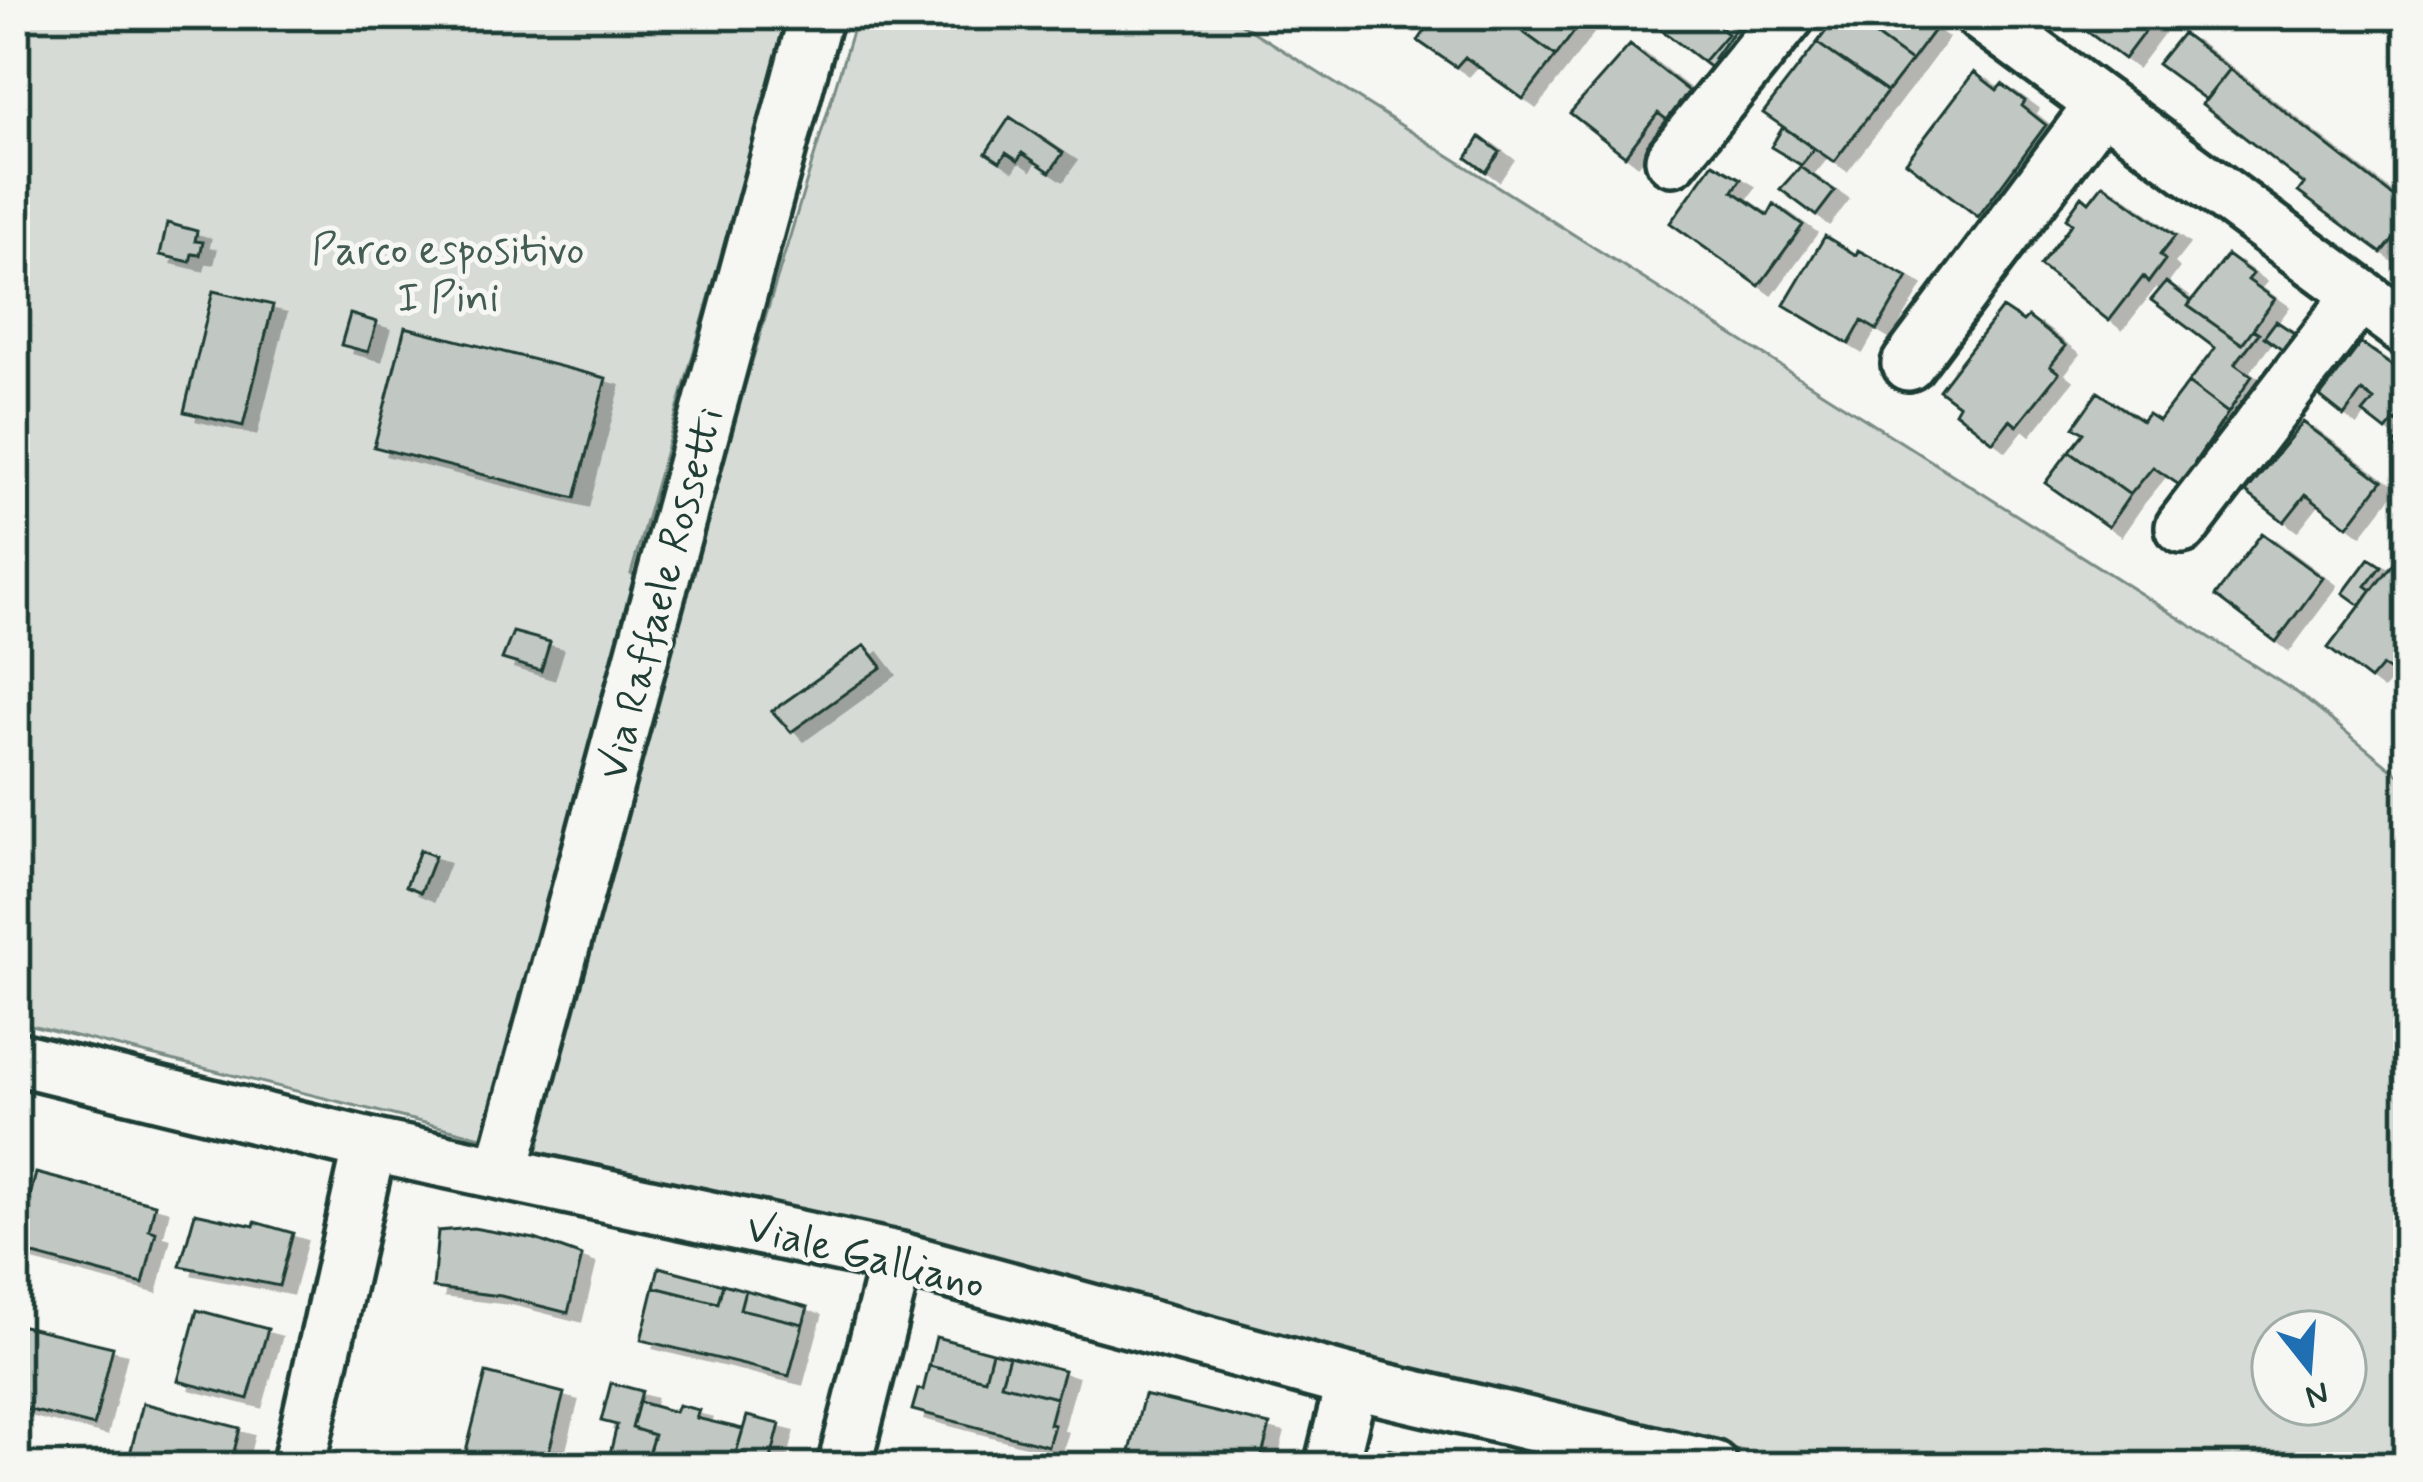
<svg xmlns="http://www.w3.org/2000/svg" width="2423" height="1482" font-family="Mynerve,sans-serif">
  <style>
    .green { fill: #d6dbd6; stroke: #7a8c85; stroke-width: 3; fill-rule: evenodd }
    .building { fill: #c1c8c3; stroke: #1f3d34; stroke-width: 3; filter: url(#shadow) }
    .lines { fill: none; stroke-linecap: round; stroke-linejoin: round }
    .minor-casing { stroke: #1f3d34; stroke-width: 60 }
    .minor { stroke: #f6f6f2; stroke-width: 51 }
    .labels { text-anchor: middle; stroke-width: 10; stroke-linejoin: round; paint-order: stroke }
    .park-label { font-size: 42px; fill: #445d54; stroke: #f6f6f2 }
    .street-label { font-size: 42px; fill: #1f3d34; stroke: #f6f6f2 }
  </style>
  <defs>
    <filter id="shadow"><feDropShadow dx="13" dy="8" stdDeviation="0" flood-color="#0004"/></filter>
  </defs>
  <rect width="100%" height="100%" fill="#f6f6f2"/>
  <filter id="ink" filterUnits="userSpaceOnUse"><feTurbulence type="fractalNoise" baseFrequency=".00833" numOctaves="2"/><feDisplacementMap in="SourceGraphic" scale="24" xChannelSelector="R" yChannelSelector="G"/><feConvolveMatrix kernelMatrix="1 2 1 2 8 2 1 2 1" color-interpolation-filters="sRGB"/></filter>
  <g filter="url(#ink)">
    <path class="green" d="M15 15H789L631 574 683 589 857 15H1227L2299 694 2408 782V1467H1808L15 1021ZM2273 1332H2345V1404H2273Z"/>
    <path class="building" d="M1436 15H1528L1519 29 1556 56 1523 99 1465 57 1456 67 1418 41Z
      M1528 15H1584L1586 16 1556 56 1519 29Z
      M1642 15H1730L1721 29 1727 34 1703 62Z
      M1838 15H1847L1911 61 1887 92 1817 43Z
      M1847 15H1913L1934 30 1911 61Z
      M2065 15H2157L2124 59Z
      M1730 16 1739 23 1714 58 1719 60 1712 69 1703 62 1727 34 1721 29Z
      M2182 33 2230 69 2206 100 2157 64Z
      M1817 43 1887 92 1834 162 1763 113Z
      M1630 45 1689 91 1667 120 1658 113 1625 156 1570 113Z
      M2230 69 2408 208V219L2381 253 2298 192 2304 184 2202 104Z
      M1974 72 1997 90 2002 84 2025 101 2022 106 2046 125 1978 217 1906 162Z
      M1010 117 1063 153 1050 172 1022 153 1018 161 1006 153 1000 162 986 153Z
      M1783 127 1814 149 1801 165 1771 147Z
      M1480 137 1500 152 1486 172 1467 158Z
      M1713 163 1741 179 1733 191 1768 215 1774 204 1803 225 1759 286 1670 223Z
      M1800 167 1835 191 1816 216 1780 189Z
      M2103 184 2175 236 2160 255 2165 260 2148 283 2143 277 2109 321 2040 266 2072 223 2066 218 2082 196 2089 202Z
      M167 223 197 231 195 241 203 242 200 255 192 254 190 262 160 255Z
      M1825 236 1856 255 1858 250 1908 277 1877 330 1862 321 1849 344 1784 305Z
      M2227 255 2253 274 2248 280 2275 299 2242 344 2188 306Z
      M2166 282 2191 301 2188 306 2242 344 2253 329 2259 333 2235 364 2252 376 2228 413 2188 383 2215 348 2151 300Z
      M213 291 273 305 243 426 184 412Z
      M2002 308 2023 322 2028 317 2066 346 2050 366 2059 373 2017 426 2010 420 1993 442 1955 412 1959 405 1939 390Z
      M350 314 377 322 368 352 341 345Z
      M2276 321 2297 335 2285 352 2264 337Z
      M405 327 606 378 575 498 374 447Z
      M2361 343 2408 375V458L2393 446 2407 428 2395 420 2386 431 2363 413 2374 400 2362 391 2344 416 2320 397Z
      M2188 383 2228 413 2195 462 2201 465 2185 489 2153 467 2130 495 2069 451 2083 433 2073 427 2098 392 2142 421 2148 414 2159 421Z
      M2303 422 2382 481 2348 526 2306 494 2284 522 2246 492Z
      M2069 451 2130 495 2108 527 2045 483Z
      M2262 533 2323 578 2276 642 2215 596Z
      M2408 543V647L2390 671 2382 666 2370 680 2328 648Z
      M2369 558 2381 566 2366 586 2372 590 2361 606 2343 593Z
      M513 632 550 642 541 671 502 659Z
      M865 645 882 667 791 732 772 711Z
      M420 850 435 856 421 892 406 886Z
      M36 1173 155 1204 149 1230 156 1232 143 1284 15 1250V1224L22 1198 29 1200Z
      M195 1213 254 1226 255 1222 293 1233 279 1286 180 1266Z
      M473 1228 535 1239 582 1256 568 1313 501 1296 433 1288 438 1231Z
      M659 1267 723 1284 718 1303 654 1287Z
      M723 1284 745 1290 740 1309 803 1324 789 1376 641 1340 654 1287 718 1303Z
      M745 1290 808 1307 803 1324 740 1309Z
      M197 1310 268 1329 248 1399 178 1381Z
      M19 1325 113 1347 94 1426 15 1406V1343Z
      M936 1337 992 1352 985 1379 929 1366Z
      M992 1352 1009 1356 1001 1384 1056 1398 1049 1424 1054 1425 1048 1446 912 1410 918 1389 923 1390 929 1366 985 1379Z
      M1009 1356 1064 1370 1056 1398 1001 1384Z
      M486 1373 564 1393 545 1467H462Z
      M611 1383 642 1391 632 1428 654 1435 644 1467 608 1462 617 1425 601 1421Z
      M1144 1395 1270 1425 1259 1467H1191L1130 1452Z
      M639 1402 675 1412 678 1405 699 1410 696 1418 743 1429 736 1453 757 1459 755 1467H670L646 1461 654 1435 632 1428Z
      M143 1403 240 1428 230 1467H162L129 1458Z
      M747 1416 780 1424 770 1463 779 1467H755L757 1459 736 1453Z
      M1388 1449 1450 1464V1467H1384Z"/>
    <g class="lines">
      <g class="minor-casing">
        <path id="minor" d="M1981 15 2408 330
          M1672 159 1789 15
          M1908 364 2102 104
          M2182 527 2360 295
          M15 1058 370 1145 897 1258 1352 1382 1712 1467
          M502 1171 816 15
          M298 1467 370 1145
          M844 1467 897 1258
          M1331 1467 1352 1382"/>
      </g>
      <use href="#minor" class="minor"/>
    </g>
  </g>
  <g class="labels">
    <g class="park-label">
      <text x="448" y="263">Parco espositivo<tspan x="448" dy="48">I Pini</tspan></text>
    </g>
    <g class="street-label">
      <text transform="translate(659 593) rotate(-75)" y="15">Via Raffaele Rossetti</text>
      <text transform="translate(866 1254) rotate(14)" y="15">Viale Galliano</text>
    </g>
  </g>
  <rect width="2423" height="1482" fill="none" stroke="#f6f6f2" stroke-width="60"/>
  <rect x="30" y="30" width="2363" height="1422" fill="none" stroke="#1f3d34" stroke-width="4.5" filter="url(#ink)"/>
  <g transform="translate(2309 1368) rotate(163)"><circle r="57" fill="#f6f6f2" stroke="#a0aca6" stroke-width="3"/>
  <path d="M0-9L21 45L0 30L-21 45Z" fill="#1f6fb2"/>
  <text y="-18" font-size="33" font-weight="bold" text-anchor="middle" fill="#1f3d34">N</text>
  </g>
</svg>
